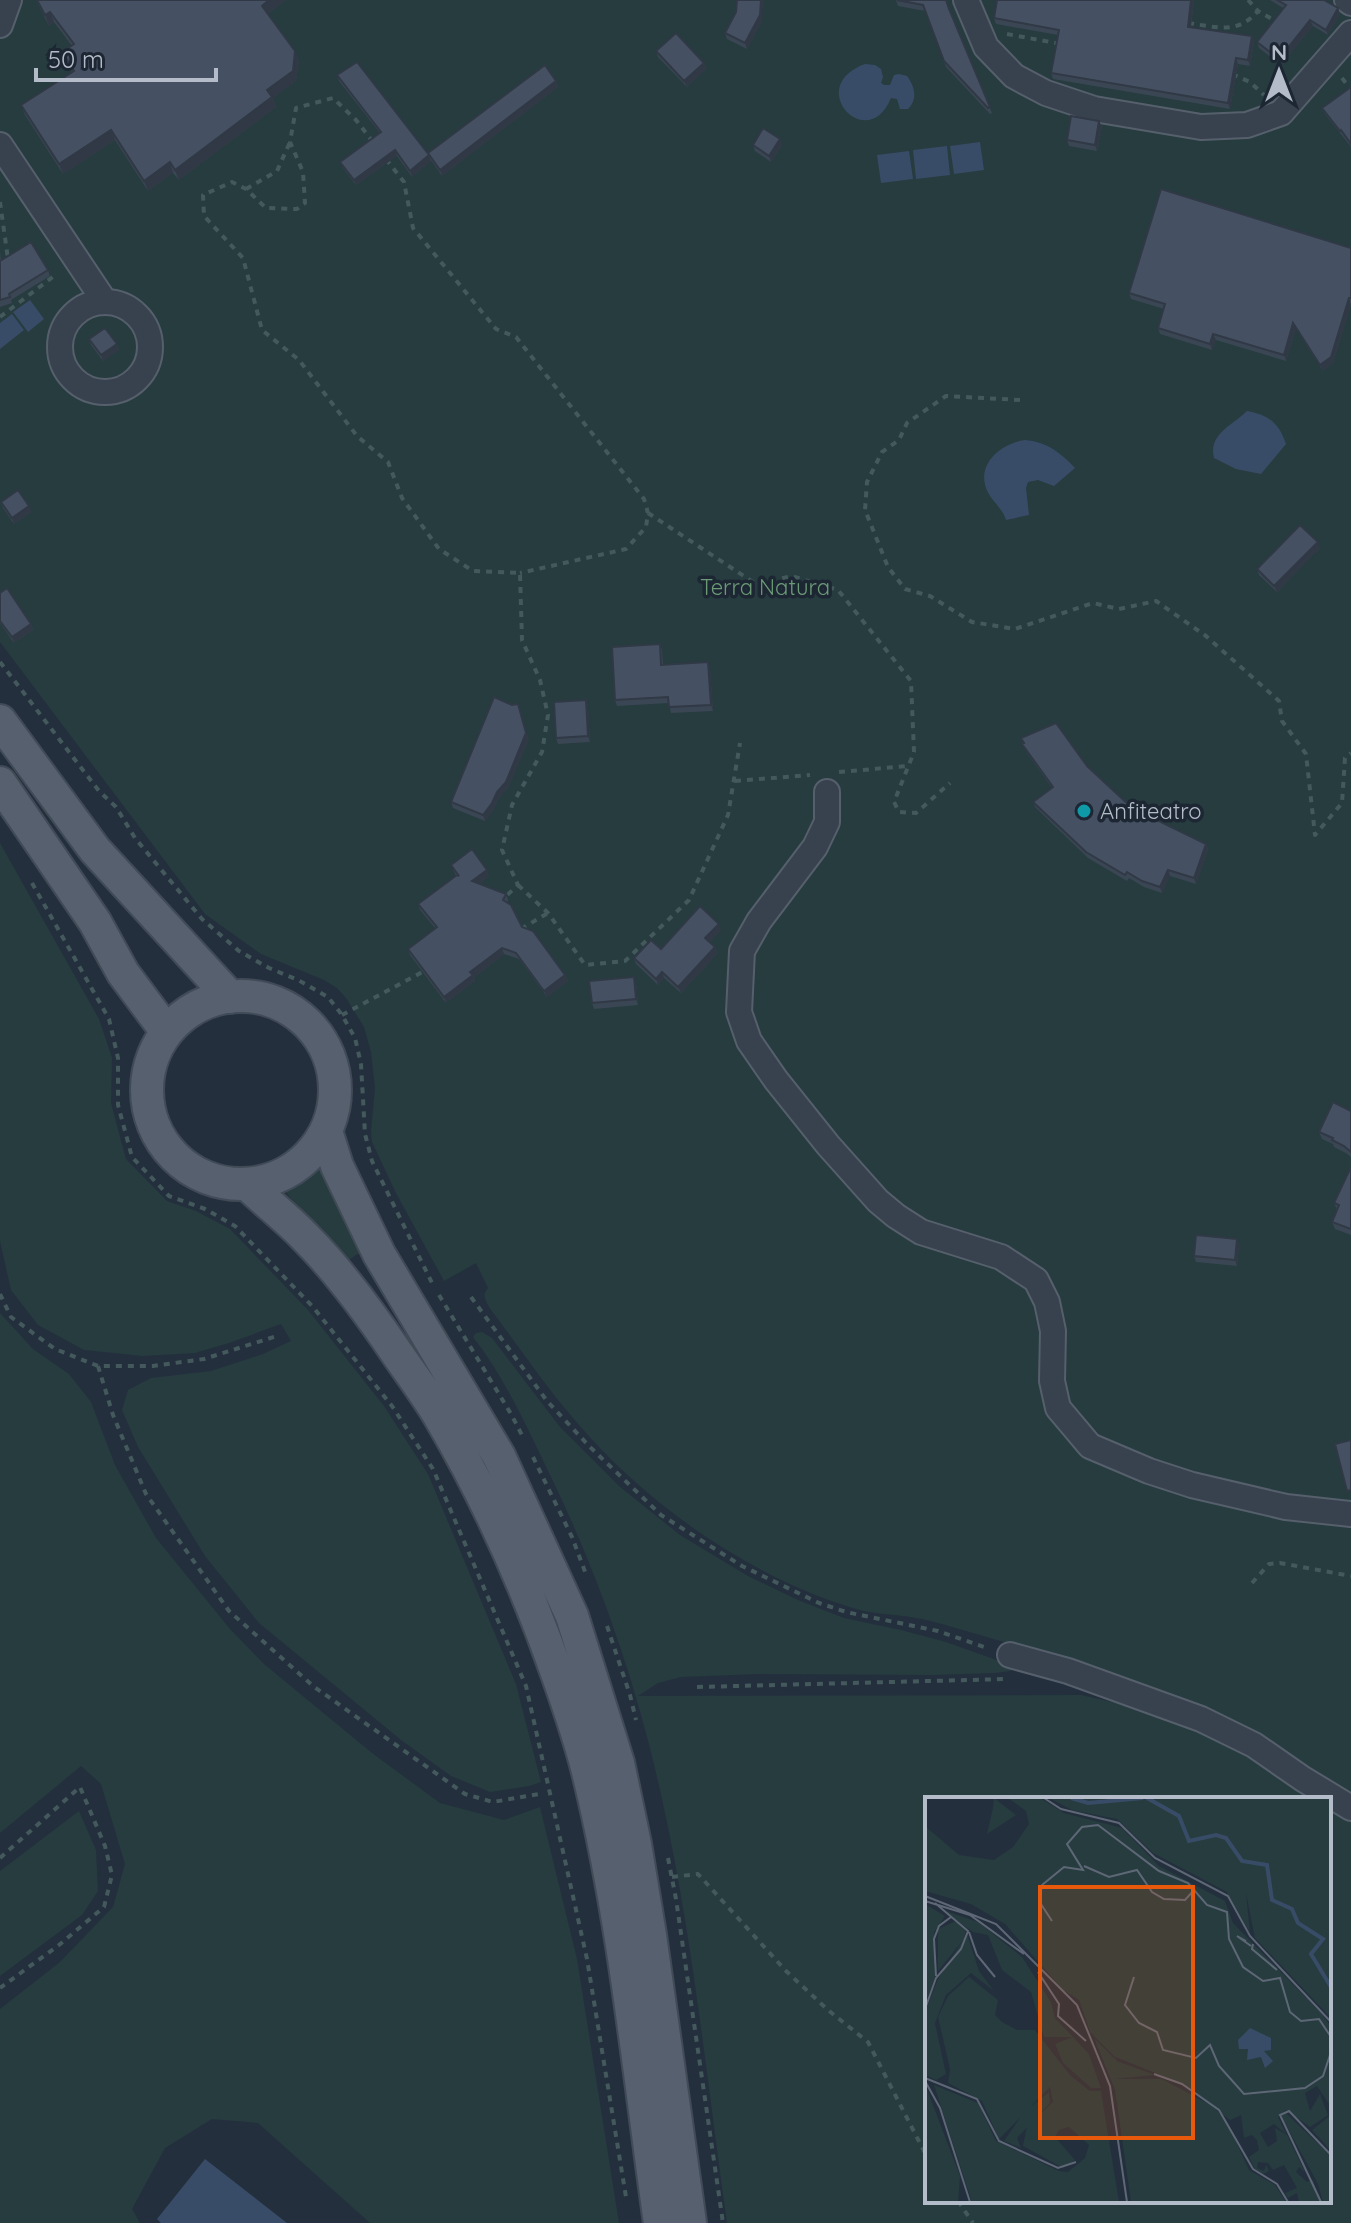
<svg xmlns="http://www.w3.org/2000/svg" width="1351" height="2223" font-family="Quicksand,sans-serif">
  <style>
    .green { fill: #263c3f }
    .water { fill: #394c67 }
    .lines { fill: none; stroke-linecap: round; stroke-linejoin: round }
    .minor-casing { stroke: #565f6c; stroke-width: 28 }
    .major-casing { stroke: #414a57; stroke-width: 36 }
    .path { stroke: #44595c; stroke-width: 4; stroke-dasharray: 6 6; stroke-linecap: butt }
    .minor { stroke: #38414e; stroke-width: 24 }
    .major { stroke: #56606e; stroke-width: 32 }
    .wall { fill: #3b4654 }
    .shaded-wall { fill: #303945 }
    .building { fill: #455162; stroke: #303945; stroke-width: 2 }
    .culture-dot { fill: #0f9aa8; stroke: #1d2633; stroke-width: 3 }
    .labels { text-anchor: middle; stroke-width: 7; stroke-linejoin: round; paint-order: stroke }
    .park-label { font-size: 22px; fill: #6b9a76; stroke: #1d2633 }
    .poi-label { font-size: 22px; fill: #b4bcc9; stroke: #1d2633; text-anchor: start }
    .inset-river { fill: none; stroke: #394c67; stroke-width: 4 }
    .inset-road { fill: none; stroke: #5e6776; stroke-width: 2 }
    .view { fill: #e8590c; fill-opacity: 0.15; stroke: #e8590c; stroke-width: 4 }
    .inset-edge { fill: none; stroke: #b4bcc9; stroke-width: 4 }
  </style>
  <rect width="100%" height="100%" fill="#242f3e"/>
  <path class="green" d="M0 0H1351V1794L1265 1742 1025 1645H1015C984 1637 953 1626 922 1619 900 1614 877 1615 856 1609 750 1578 643 1502 573 1418 543 1383 517 1344 489 1307 485 1299 482 1295 488 1288L476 1263 444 1281 396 1193 372 1142 371 1131 375 1088 371 1052 364 1027 346 998 337 988 324 980 261 954 205 914 0 642Z
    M0 843 99 1019 112 1058 111 1103 126 1159 167 1201 196 1211 230 1229 308 1310 384 1406 428 1474 516 1684 541 1782 529 1786 490 1792 451 1776 401 1740 259 1623 205 1556 138 1447 122 1410 128 1390 151 1378 211 1371 263 1354 291 1341 281 1324 229 1343 195 1353 143 1356 84 1350 38 1325 11 1290 0 1241Z
    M319 1160 362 1251 346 1262 282 1188 311 1171Z
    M0 1313 33 1349 69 1374 91 1402 115 1465 156 1538 230 1629 264 1664 372 1753 440 1803 504 1820 540 1807 577 1959 619 2223H370L258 2123 212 2119 165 2148 132 2209 140 2223H0V2009L60 1962 113 1907 125 1864 101 1784 81 1766 0 1833Z
    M482 1332 492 1338 560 1427 619 1486 680 1535 748 1576 798 1600 844 1618 901 1630 946 1642 1016 1667 1010 1671 995 1673 934 1675 758 1674 681 1677 658 1683 638 1696 1081 1695 1152 1711 1220 1737 1316 1799H927V2201H1329V1808L1351 1822V2223H727C707 2082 693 1938 662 1799 638 1688 601 1581 552 1479 529 1432 506 1379 473 1337L476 1333Z
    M79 1811 96 1850 98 1891 82 1915 0 1976V1871Z"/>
  <path class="water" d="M865 64 875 65 881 69 883 77 881 83 884 85H890L894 75 899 74 907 76C915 87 918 99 908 109H900L897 99 891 98C868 155 803 87 865 64Z
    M980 142 984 170 954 174 950 146Z
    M947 146 950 175 916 179 913 150Z
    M909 151 913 179 881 183 877 155Z
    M30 300 44 319 28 332 13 312Z
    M12 314 24 330 0 349V323Z
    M1247 411C1269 415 1279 423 1286 444L1261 474 1236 469 1214 458C1208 434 1233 425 1247 411Z
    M1025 440C1047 442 1060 452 1075 468L1054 486 1038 480 1028 482 1026 488 1029 515 1006 520C1002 507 990 500 986 488 977 462 1003 443 1025 440Z
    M205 2159 287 2223H161L157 2219Z"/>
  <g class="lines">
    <g class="minor-casing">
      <path id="minor" d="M966 0 986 47 1014 76 1046 93 1094 109 1201 127 1247 125 1281 113 1351 33
        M1347 0 1351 3
        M0 25 9 0
        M0 145 105 302
        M60 347a45 45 0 1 1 90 0a45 45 0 1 1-90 0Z
        M827 792V822L815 847 759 921 742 951 739 1012 749 1041 776 1080 828 1145 878 1201 896 1216 921 1232 1001 1257 1036 1280 1047 1302 1053 1331 1052 1381 1058 1408 1090 1446 1149 1471 1192 1485 1286 1507 1351 1514
        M1010 1655 1068 1671 1201 1719 1254 1745 1303 1779 1351 1808"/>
    </g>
    <g class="major-casing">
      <path id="major" d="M0 721 95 850 230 997
        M0 783 95 922 123 973 167 1032
        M147 1090a94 94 0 1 1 188 0a94 94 0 1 1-188 0Z
        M326 1131 337 1166 379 1254 499 1456 572 1616 618 1763 635 1844 650 1935 690 2223
        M248 1185C267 1203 288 1219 306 1238 340 1272 369 1312 396 1352 411 1374 427 1395 440 1417 488 1499 527 1587 558 1676 570 1710 582 1745 590 1780 625 1926 639 2075 660 2223"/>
    </g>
    <path class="path" d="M1248 0 1258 11
      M1188 23C1217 27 1237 35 1258 11L1277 22
      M1007 34 1061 44
      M1232 74 1250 82 1264 95
      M1342 78 1351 90
      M373 142 356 120 333 98 296 108 290 142 303 172 305 203 297 209 266 208 246 189 232 182 203 195 204 216 243 258 262 330 299 360 357 436 388 462 402 498 439 549 473 571 520 573 522 640 540 680 548 715 542 752 512 805 502 850 518 885 504 898
      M386 159 404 182 413 228 496 329 516 337 644 499 648 513 646 527 626 549 520 573
      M246 189 277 171 290 142
      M0 202 8 259
      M0 317 54 276
      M1020 400 946 396 907 423 899 440 882 452 867 482 865 510 888 567 905 589 930 596 972 622 1015 629 1093 603 1119 609 1156 601 1206 636 1279 701 1282 721 1306 754 1315 835 1342 803 1345 758 1351 753
      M648 513 756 584 792 576 838 590 911 681 914 752 894 802 899 812 916 813 950 783
      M0 662 99 791 116 807 135 838 202 919 239 951 269 968 298 980 328 997 342 1015 355 1038 361 1064 365 1134 372 1161 434 1287
      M839 772 908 766
      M735 781 810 775
      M32 883 109 1019 118 1058V1105L132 1157 169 1196 205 1209 235 1226 313 1307 392 1406 433 1469 526 1686 587 1959 626 2197
      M518 885 548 913 585 965 625 961 689 900 728 815 740 743
      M521 929 548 913
      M342 1015 428 969
      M0 1294 11 1317 55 1349 98 1366H153L204 1359 277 1336
      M439 1295 511 1414 524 1439
      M471 1297 547 1401 590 1447 661 1515 742 1566 819 1603 846 1612 938 1631 987 1648
      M98 1366 113 1415 146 1494 229 1611 313 1686 465 1794 493 1802 539 1794
      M533 1457 572 1537 587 1577
      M1252 1583 1269 1564 1280 1563 1351 1576
      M607 1626 630 1695 636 1720
      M697 1687 1007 1679
      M0 1858 80 1787 105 1846 112 1875 104 1907 59 1945 0 1988
      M668 1858 676 1899 723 2223
      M672 1877 698 1874 786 1971 828 2010 868 2042 927 2157
      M958 2201 973 2223"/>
    <use href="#minor" class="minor"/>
    <use href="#major" class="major"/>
  </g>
  <path class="wall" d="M36 0H286L268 14 295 51 299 61 296 81 273 98 276 107 179 180 173 173 148 191 115 140 63 174 25 115 21 105 72 72 66 63 62 52 72 46 54 22 49 26Z
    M896 0H947L950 13 992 113 990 114 946 67 925 11 898 6Z
    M1194 0 1191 27 1252 36 1254 42 1250 66 1238 64 1230 109 1053 79 1051 73 1058 35 996 24 994 18Z
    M1270 0H1324L1338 8 1340 14 1328 35 1313 26 1281 65 1259 48 1257 42 1283 8Z
    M736 12 762 21 747 49 727 39 725 33Z
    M656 51 704 63 706 69 687 87 658 57Z
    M337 75 428 154 556 81 558 87 442 176 431 160V161L412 177 397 156 356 185 343 168 340 162 380 133 339 81Z
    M1351 87V147L1325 114 1322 108Z
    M1099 121 1102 127 1097 151 1069 146 1067 140Z
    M753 145H782L771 162 755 151Z
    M1351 248V305L1333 363 1323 371 1296 329 1286 361 1216 340 1212 350 1160 334 1158 328 1164 309 1131 299 1129 293Z
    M0 251 1 261 48 270 50 276 11 300 12 303 0 307Z
    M89 339 117 344 119 350 103 361 91 345Z
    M1 502 32 512 14 524 3 508Z
    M1320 548 1277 592 1259 575 1257 569Z
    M0 593 31 624 33 630 14 643 0 623Z
    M660 644 662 650 663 665 708 662 710 668 713 711 671 713 669 703 617 706 615 700Z
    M586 700 588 706 590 742 558 744 556 738Z
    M1021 738 1087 766 1132 808 1206 844 1208 850 1196 884 1170 876 1162 893 1144 887 1129 878 1127 881 1088 858 1035 807 1033 802 1052 788 1025 750Z
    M529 739 508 788 499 798 494 809 485 821 453 808 451 802Z
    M451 865 489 876 479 884 506 894 508 900 507 903 522 927 565 975 568 981 547 997 519 959 504 954 474 978 475 981 446 1003 410 955 408 949 435 928 420 910 418 904 456 876Z
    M721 930 710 942 715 947 718 953 681 993 664 978 658 985 636 964 634 958Z
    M636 983 638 1005 594 1009 592 1003Z
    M1351 1111V1157L1346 1153 1334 1147 1333 1144 1322 1139 1319 1132Z
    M1351 1167V1235L1335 1229 1332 1222 1337 1210 1334 1203Z
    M1237 1239 1239 1245 1237 1266 1196 1262 1194 1256Z"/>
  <path class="shaded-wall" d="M269 0H286L265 16 262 6Z
    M761 0H764L762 21 747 49 745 43Z
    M1191 0H1194L1190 33 1188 27Z
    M1338 8 1340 14 1328 35 1326 30Z
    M50 12 54 22 49 26 45 15Z
    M1310 20 1313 26 1281 65 1279 59Z
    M1252 36 1254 42 1250 66 1248 60Z
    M295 51 299 61 296 81 273 98 276 107 179 180 175 170 267 90Z
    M1236 58 1238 64 1230 109 1228 103Z
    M704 63 706 69 687 87 684 81Z
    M556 81 558 87 442 176 440 170Z
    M1099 121 1102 127 1097 151 1095 145Z
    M111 130 115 140 63 174 59 164Z
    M780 139 782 145 771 162 769 156Z
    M395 150 397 156 356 185 354 180Z
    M429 155 431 161 412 177 410 171Z
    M170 162 173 173 148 191 144 181Z
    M1349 298 1351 305 1333 363 1323 371 1320 365Z
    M1293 323 1296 329 1286 361 1284 355Z
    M1213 334 1216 340 1212 350 1210 344Z
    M117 344 119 350 103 361 101 355Z
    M29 506 32 512 14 524 12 518Z
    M1318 542 1320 548 1277 592 1274 586Z
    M31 624 33 630 14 643 12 637Z
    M708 662 710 668 713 711 711 705Z
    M586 700 588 706 590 742 588 736Z
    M518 704 529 739 508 788 499 798 494 809 485 821 483 815 497 792Z
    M1206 844 1208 850 1196 884 1194 878Z
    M487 870 489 876 475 887 472 881Z
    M1168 870 1170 876 1162 893 1160 887Z
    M719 924 721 930 708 944 705 938Z
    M715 947 718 953 681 993 678 987Z
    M502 948 504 954 474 978 475 981 446 1003 444 997 470 972Z
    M662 972 664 978 658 985 656 979Z
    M565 975 568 981 547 997 544 991Z
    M634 977 636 983 638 1005 636 999Z
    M1237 1239 1239 1245 1237 1266 1235 1260Z"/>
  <path class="building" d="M37 0H269L262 6 295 51 293 71 267 90 272 97 175 170 170 162 144 181 111 130 59 164 21 105 74 71 62 52 74 44 50 12 45 15Z
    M737 0H761L760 15 745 43 725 33 736 12Z
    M897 0H946L949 9 990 107 988 108 944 61 923 5Z
    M997 0H1191L1188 27 1252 36 1248 60 1236 58 1228 103 1051 73 1059 30 994 18Z
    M1277 0H1324L1338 8 1326 30 1310 20 1279 59 1257 42 1286 5Z
    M676 33 704 63 684 81 656 51Z
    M357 62 429 155 410 171 395 150 354 180 340 162 381 132 337 75Z
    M545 65 556 81 440 170 428 153Z
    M1351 87V144L1341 130 1340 131 1322 108Z
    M1071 116 1099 121 1095 145 1067 140Z
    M763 128 780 139 769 156 753 145Z
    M1161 189 1351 248V298H1349L1331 357 1320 365 1293 323 1284 355 1213 334 1210 344 1158 328 1165 304 1129 293Z
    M31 242 48 270 9 294 10 297 0 300V261Z
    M105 328 117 344 101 355 89 339Z
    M18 490 29 506 12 518 1 502Z
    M1300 525 1318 542 1274 586 1257 569Z
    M7 588 31 624 12 637 0 621V593Z
    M660 644 661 665 708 662 711 705 669 707 668 697 615 700 612 647Z
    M494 697 512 705 518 704 526 733 506 782 497 792 492 803 483 815 451 802Z
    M586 700 588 736 556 738 554 702Z
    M1056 723 1087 766 1132 808 1206 844 1194 878 1168 870 1160 887 1142 881 1127 872 1125 875 1086 852 1033 802 1053 787 1022 744 1024 743 1021 738Z
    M472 849 487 870 472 881 506 894 503 900 511 905 522 927 533 931 565 975 544 991 516 953 502 948 470 972 473 975 444 997 408 949 437 927 418 904 457 875 459 876 451 865Z
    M700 906 719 924 705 938 715 947 678 987 662 972 656 979 634 958 651 940 661 949Z
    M634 977 636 999 592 1003 589 981Z
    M1333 1102 1351 1111V1152L1344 1146 1332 1140 1333 1138 1319 1132Z
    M1351 1167V1229L1332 1222 1339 1205 1334 1203Z
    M1196 1235 1237 1239 1235 1260 1194 1256Z
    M1351 1440V1490L1347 1491 1335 1444Z"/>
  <circle class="culture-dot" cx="1084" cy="811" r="8"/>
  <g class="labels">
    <g class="park-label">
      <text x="765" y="595">Terra Natura</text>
    </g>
    <g class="poi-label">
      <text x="1100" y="819">Anfiteatro</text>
    </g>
  </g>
  <g transform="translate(925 1797)">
    <rect width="406" height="406" fill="#242f3e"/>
    <path d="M69 1 91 18 62 37 68 11ZM83 1H115L139 16 197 31 234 69 300 104 308 126 397 217 406 230V310L392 289 380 296 385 314 395 297 403 318 385 330 361 313 353 320 361 337 349 327 335 336 343 350 352 344 350 331 362 338 380 375 374 370 371 375 382 385 388 383 395 405H374L372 396 363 401 360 396 372 391 359 368 348 373 343 366 333 365 332 371 339 374 341 368 344 374 338 377 330 372 324 360 334 353 332 343 327 338 319 341 316 318 305 323 258 287 190 260 165 235 154 203 138 193 80 127 46 107 0 94V29L34 58 69 63 88 50 104 27 101 14ZM124 1H406V221L330 141 321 96 325 136 302 95 228 56 192 22 147 13ZM0 107 20 119 9 135 10 180 0 208ZM15 112 53 125 97 160 126 205 130 221 164 257 176 291H166L138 266 130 247 147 240H119L106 195 77 173 63 138 48 135ZM31 124 41 132 39 142 13 174V132ZM42 137 54 174 69 194 46 176 21 198 10 226 21 277 11 283 0 278V215L13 182ZM44 180 73 203 70 218 77 225 92 233H110L145 278 165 294H176L194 405H47L9 288 53 306 71 344 134 374 143 375 160 361 164 348 144 330 134 333 130 340 150 363 138 371 98 349 102 329 128 305 125 290 74 342 57 304 23 286 25 272 13 220 23 199ZM169 241 192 264 230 278 189 282H237L288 309 302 325 324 373 350 388 361 405H206L190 293ZM0 287 35 379 33 405H0ZM124 295 125 306 92 341 96 351 79 344 99 315ZM360 315 406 359V405H398L393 387 356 319ZM406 318V354L387 333Z" fill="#263c3f"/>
    <path d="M325 231 346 241V253L339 254 348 264 340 271 336 260 322 263 323 252H314L313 243Z" fill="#394c67"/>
    <path class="inset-river" d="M146 1 163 6 218 1M222 1 254 19 264 44 291 38 301 41 317 64 342 68 347 103 367 112 373 126 398 142 386 157 406 190"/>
    <path class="inset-road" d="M119 1 136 12 194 26 230 61 303 99 325 139 406 225M159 69 184 80 212 73 227 95 239 102 260 103 270 92M0 99 71 127 152 208 185 289 202 405M0 104 45 118 99 157M127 124 114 104 117 88 139 70 158 73 142 47 157 30 173 28 234 74 263 86 282 108 302 115 304 142 318 170 338 184 355 181 365 215 376 224 394 222 406 240M44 135 52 158 70 180M321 144 312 139 326 149M328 147 327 152 352 173M113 175 134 207 133 219 161 244M11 179 9 142 14 129 26 120M209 180 200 208 214 226 232 235 238 253 271 261 285 248 294 269 319 297 380 291 398 279 406 255M0 212 11 181 36 152 43 134 10 106M229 277 257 287 294 313 328 372 352 387 363 405M0 281 52 302 74 344 133 371 151 365M0 284 15 311 45 405M396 405 355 318 364 314 406 358"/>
    <path class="view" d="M115 90H268V341H115Z"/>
    <rect width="406" height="406" class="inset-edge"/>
  </g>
  <g transform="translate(1279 72)" stroke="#1d2633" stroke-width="6" paint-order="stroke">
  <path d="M0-6L14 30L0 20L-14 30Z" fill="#b4bcc9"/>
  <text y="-12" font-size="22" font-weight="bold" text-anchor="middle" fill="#b4bcc9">N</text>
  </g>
  <path d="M36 68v12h180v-12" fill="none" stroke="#b4bcc9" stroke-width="4"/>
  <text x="48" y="68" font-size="24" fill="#b4bcc9" stroke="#1d2633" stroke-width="6" paint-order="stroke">50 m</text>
</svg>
